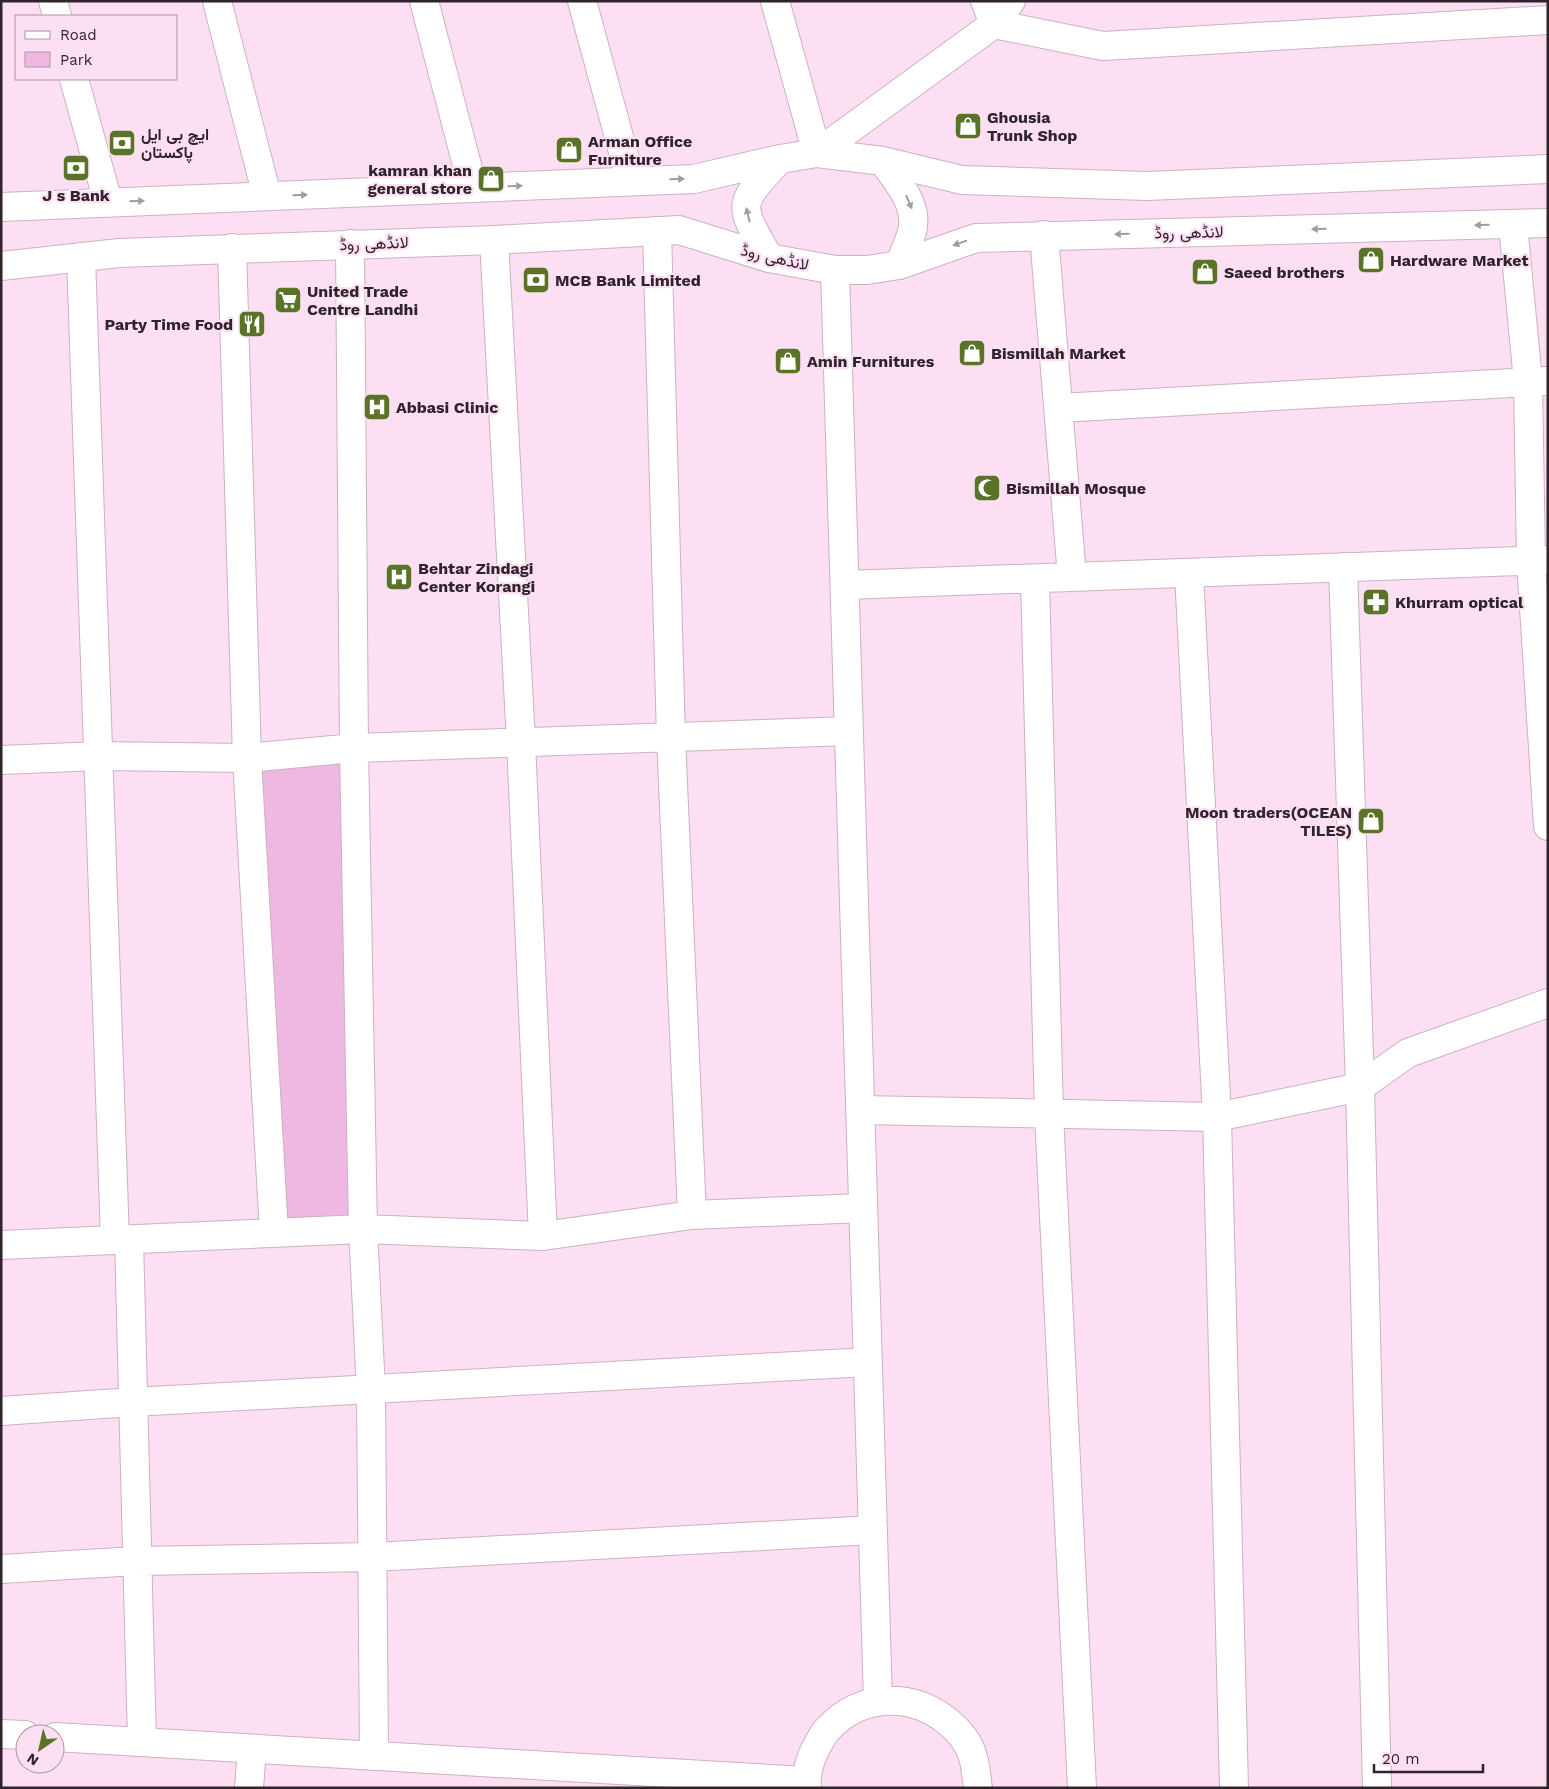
<svg xmlns="http://www.w3.org/2000/svg" width="1549" height="1789" font-family="'Work Sans',Vazirmatn,sans-serif">
  <style>
    .green { fill: #eeb8e0 }
    .lines { fill: none; stroke-linecap: round; stroke-linejoin: round }
    .minor-casing { stroke: #ccb0c4; stroke-width: 30 }
    .tertiary-casing { stroke: #ccb0c4; stroke-width: 30 }
    .primary-casing { stroke: #ccb0c4; stroke-width: 30 }
    .minor { stroke: #fff; stroke-width: 28 }
    .tertiary { stroke: #fff; stroke-width: 28 }
    .primary { stroke: #fff; stroke-width: 28 }
    .oneway { fill: #a19ca0 }
    .labels { text-anchor: middle; stroke-width: 4.5; stroke-linejoin: round; paint-order: stroke }
    .poi-label { font-size: 16px; font-weight: bold; fill: #2f242c; stroke: #fddff4; text-anchor: start }
    .street-label { font-size: 16px; fill: #2f242c; stroke: #fddff4 }
  </style>
  <rect width="100%" height="100%" fill="#fddff4"/>
  <path class="green" d="M354 748 363 1229 274 1233 247 758Z"/>
  <g class="lines">
    <g class="minor-casing">
      <path id="minor" d="M53 1 57 16
        M217 1 267 196
        M424 1 473 188
        M582 1 631 181
        M985 1 994 24 1103 46 1548 20
        M74 79 108 202
        M817 153 994 24 1011 1
        M1513 225 1528 381 1531 561 1548 826
        M657 231 671 738 692 1215
        M1044 235 1072 577
        M494 240 521 742 543 1236
        M350 244 354 748 363 1229 371 1390 374 1756
        M232 248 247 758 274 1233
        M81 257 115 1240
        M1059 408 1548 381
        M1343 567 1360 1087 1377 1788
        M1189 573 1217 1117 1234 1788
        M1035 579 1049 1114 1082 1788
        M845 585 1548 560
        M1 760 99 756 247 758 354 748 849 731
        M860 1110 1217 1117 1360 1087 1408 1053 1548 1003
        M129 1239 142 1742
        M1 1245 363 1229 543 1236 692 1215 863 1208
        M1 1411 133 1402 868 1362
        M1 1569 137 1561 373 1557 873 1530
        M249 1788 252 1749"/>
    </g>
    <g class="tertiary-casing">
      <path id="tertiary" d="M775 1 817 153
        M835 270 878 1701
        M1 1734 25 1735
        M55 1737 806 1781
        M807 1788C805 1774 811 1756 818 1744 821 1739 824 1732 829 1728 861 1694 911 1692 947 1721 957 1729 968 1741 972 1754 976 1764 976 1777 978 1788"/>
    </g>
    <g class="primary-casing">
      <path id="primary" d="M883 161C898 183 921 207 911 235 908 245 903 255 899 265
        M1 207 694 179 780 159 817 153 883 161 962 180 1147 186 1548 169
        M769 258C738 203 736 206 780 159
        M1 266 119 253 494 240 679 230 769 258 835 270H867L899 265 976 238 1548 223"/>
    </g>
    <use href="#minor" class="minor"/>
    <use href="#tertiary" class="tertiary"/>
    <use href="#primary" class="primary"/>
  </g>
  <defs><path id="oneway-solid" d="M-6-.8H1V-3.2L6.5 0L1 3.2V.8H-6Z" transform="scale(1.25)"/></defs>
  <g class="oneway">
    <use href="#oneway-solid" transform="translate(677 179) rotate(-2)"/>
    <use href="#oneway-solid" transform="translate(515 186) rotate(-2)"/>
    <use href="#oneway-solid" transform="translate(300 195) rotate(-2)"/>
    <use href="#oneway-solid" transform="translate(137 201) rotate(-2)"/>
    <use href="#oneway-solid" transform="translate(909 202) rotate(67)"/>
    <use href="#oneway-solid" transform="translate(748 215) rotate(-103)"/>
    <use href="#oneway-solid" transform="translate(1482 225) rotate(179)"/>
    <use href="#oneway-solid" transform="translate(1319 229) rotate(179)"/>
    <use href="#oneway-solid" transform="translate(1122 234) rotate(179)"/>
    <use href="#oneway-solid" transform="translate(960 243) rotate(161)"/>
  </g>
  <defs>
    <g id="shop-square" transform="scale(1.4375)"><rect x="-9" y="-9" width="18" height="18" rx="4" fill="#5a7427" stroke="#fddff4"/><path d="M-5-2.5h2.3a2.7 3.5 0 0 1 5.4 0H5L5.5 6h-11ZM-1.5-2.5h3a1.5 2.3 0 0 0-3 0Z" fill="#fff"/></g>
    <g id="bank-square" transform="scale(1.4375)"><rect x="-9" y="-9" width="18" height="18" rx="4" fill="#5a7427" stroke="#fddff4"/><path d="M-6-4H6V4H-6ZM0-2.3a2.3 2.3 0 1 0 0 4.6a2.3 2.3 0 1 0 0-4.6Z" fill="#fff"/></g>
    <g id="supermarket-square" transform="scale(1.4375)"><rect x="-9" y="-9" width="18" height="18" rx="4" fill="#5a7427" stroke="#fddff4"/><path d="M-6-5.5h2.5l.6 2H6L4.5 2H-2.5L-4.4-4H-6ZM-1.5 3.2a1.3 1.3 0 1 0 .1 0ZM3 3.2a1.3 1.3 0 1 0 .1 0Z" fill="#fff"/></g>
    <g id="restaurant-square" transform="scale(1.4375)"><rect x="-9" y="-9" width="18" height="18" rx="4" fill="#5a7427" stroke="#fddff4"/><path d="M-5-6h1v4h1v-4h1v4h1v-4h1v5L-1.5 .5V6h-2V.5L-5-1ZM5-6V6H3V1.5H1.5Q1.5-4 5-6Z" fill="#fff"/></g>
    <g id="hospital-square" transform="scale(1.4375)"><rect x="-9" y="-9" width="18" height="18" rx="4" fill="#5a7427" stroke="#fddff4"/><path d="M-5-5h3v3.5h4V-5h3V5h-3V1.5h-4V5h-3Z" fill="#fff"/></g>
    <g id="mosque-square" transform="scale(1.4375)"><rect x="-9" y="-9" width="18" height="18" rx="4" fill="#5a7427" stroke="#fddff4"/><path d="M3.5-4.9A6 6 0 1 0 3.5 4.9A5 5 0 1 1 3.5-4.9Z" fill="#fff"/></g>
    <g id="pharmacy-square" transform="scale(1.4375)"><rect x="-9" y="-9" width="18" height="18" rx="4" fill="#5a7427" stroke="#fddff4"/><path d="M-2-6h4v4h4v4h-4v4h-4v-4h-4v-4h4Z" fill="#fff"/></g>
  </defs>
  <g fill-rule="evenodd">
    <use href="#shop-square" x="968" y="126"/>
    <use href="#bank-square" x="122" y="143"/>
    <use href="#shop-square" x="569" y="150"/>
    <use href="#bank-square" x="76" y="168"/>
    <use href="#shop-square" x="491" y="179"/>
    <use href="#shop-square" x="1371" y="260"/>
    <use href="#shop-square" x="1205" y="272"/>
    <use href="#bank-square" x="536" y="280"/>
    <use href="#supermarket-square" x="288" y="300"/>
    <use href="#restaurant-square" x="252" y="324"/>
    <use href="#shop-square" x="972" y="353"/>
    <use href="#shop-square" x="788" y="361"/>
    <use href="#hospital-square" x="377" y="407"/>
    <use href="#mosque-square" x="987" y="488"/>
    <use href="#hospital-square" x="399" y="577"/>
    <use href="#pharmacy-square" x="1376" y="602"/>
    <use href="#shop-square" x="1371" y="821"/>
  </g>
  <g class="labels">
    <g class="poi-label">
      <text x="987" y="123">Ghousia<tspan x="987" dy="18">Trunk Shop</tspan></text>
      <text x="141" y="140">ایچ بی ایل<tspan x="141" dy="18">پاکستان</tspan></text>
      <text x="588" y="147">Arman Office<tspan x="588" dy="18">Furniture</tspan></text>
      <text x="472" y="176" text-anchor="end">kamran khan<tspan x="472" dy="18">general store</tspan></text>
      <text x="76" y="201" text-anchor="middle">J s Bank</text>
      <text x="1390" y="266">Hardware Market</text>
      <text x="1224" y="278">Saeed brothers</text>
      <text x="555" y="286">MCB Bank Limited</text>
      <text x="307" y="297">United Trade<tspan x="307" dy="18">Centre Landhi</tspan></text>
      <text x="233" y="330" text-anchor="end">Party Time Food</text>
      <text x="991" y="359">Bismillah Market</text>
      <text x="807" y="367">Amin Furnitures</text>
      <text x="396" y="413">Abbasi Clinic</text>
      <text x="1006" y="494">Bismillah Mosque</text>
      <text x="418" y="574">Behtar Zindagi<tspan x="418" dy="18">Center Korangi</tspan></text>
      <text x="1395" y="608">Khurram optical</text>
      <text x="1352" y="818" text-anchor="end">Moon traders(OCEAN<tspan x="1352" dy="18">TILES)</tspan></text>
    </g>
    <g class="street-label">
      <text transform="translate(1189 232) rotate(-1)" y="6">لانڈھی روڈ</text>
      <text transform="translate(374 243) rotate(-2)" y="6">لانڈھی روڈ</text>
      <text transform="translate(775 257) rotate(13)" y="6">لانڈھی روڈ</text>
    </g>
  </g>
  <rect width="1549" height="1789" fill="none" stroke="#2f242c" stroke-width="5"/>
  <rect x="15" y="15" width="162" height="65" fill="#fddff4" stroke="#ab94a4"/>
  <rect x="25" y="31" width="25" height="8" fill="#ffffff" stroke="#ab94a4"/>
  <text x="60" y="40" font-size="15" fill="#2f242c">Road</text>
  <rect x="25" y="52" width="25" height="15" fill="#eeb8e0" stroke="#ab94a4"/>
  <text x="60" y="65" font-size="15" fill="#2f242c">Park</text>
  <g transform="translate(40 1749) rotate(214)"><circle r="24" fill="#fddff4" stroke="#ab94a4"/>
  <path d="M0-4L9 19L0 12L-9 19Z" fill="#5a7427"/>
  <text y="-8" font-size="14" font-weight="bold" text-anchor="middle" fill="#2f242c">N</text>
  </g>
  <path d="M1374 1764v8h109v-8" fill="none" stroke="#2f242c" stroke-width="2.5"/>
  <text x="1382" y="1764" font-size="15" fill="#2f242c" stroke="#fddff4" stroke-width="4" paint-order="stroke">20 m</text>
</svg>
